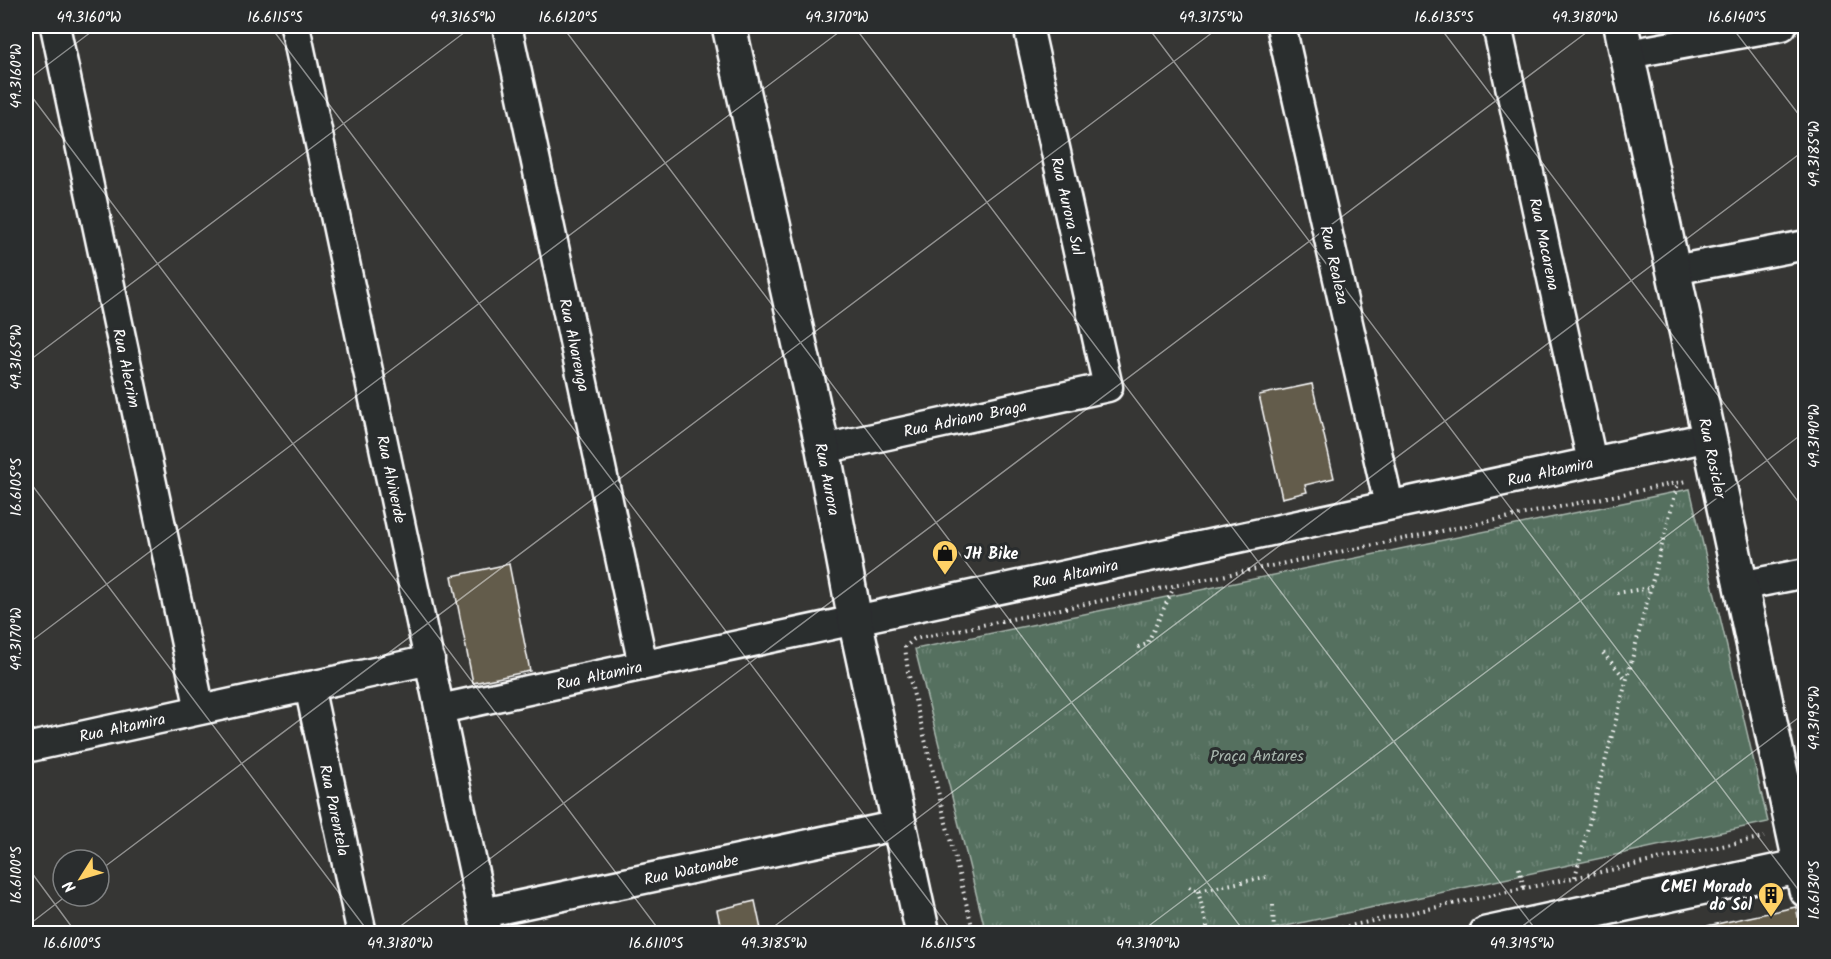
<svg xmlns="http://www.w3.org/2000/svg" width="1831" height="959" font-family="Kalam,sans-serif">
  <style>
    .park { fill: url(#park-tufts); stroke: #aab8af; stroke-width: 1.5 }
    .building { fill: #645c4c; stroke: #fff; stroke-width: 1.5 }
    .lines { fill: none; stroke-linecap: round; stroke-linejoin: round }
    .minor-casing { stroke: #fff; stroke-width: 33 }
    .tertiary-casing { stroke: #fff; stroke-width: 38 }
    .path { stroke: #fff; stroke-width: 4; stroke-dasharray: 1.5 4.5; stroke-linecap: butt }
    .minor { stroke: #2a2d2e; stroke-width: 28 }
    .tertiary { stroke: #2a2d2e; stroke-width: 33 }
    .ticks { fill: none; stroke: #fff; stroke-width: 1.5; stroke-opacity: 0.45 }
    .labels { text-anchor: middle; stroke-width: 6; stroke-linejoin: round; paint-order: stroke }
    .street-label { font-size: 16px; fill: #fff; stroke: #2a2d2e }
    .poi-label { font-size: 16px; font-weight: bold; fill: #fff; stroke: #2a2d2e; text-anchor: start }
    .park-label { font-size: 16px; fill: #aab8af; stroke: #2a2d2e }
    .neatline { fill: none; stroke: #fff; stroke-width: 2 }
    .ticks-label { font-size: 15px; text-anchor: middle; fill: #fff }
  </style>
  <defs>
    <pattern id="park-tufts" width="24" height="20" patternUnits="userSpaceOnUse" patternTransform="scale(1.5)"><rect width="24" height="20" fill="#54705f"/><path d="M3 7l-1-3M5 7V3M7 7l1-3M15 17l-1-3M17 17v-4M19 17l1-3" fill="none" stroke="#6e8577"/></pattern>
  </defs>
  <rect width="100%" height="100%" fill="#363634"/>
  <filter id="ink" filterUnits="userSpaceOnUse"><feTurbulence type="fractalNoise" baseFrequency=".0167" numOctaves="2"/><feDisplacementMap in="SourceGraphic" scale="12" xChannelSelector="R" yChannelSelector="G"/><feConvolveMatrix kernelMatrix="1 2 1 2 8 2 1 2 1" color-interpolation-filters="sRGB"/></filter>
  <g filter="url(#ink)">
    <path class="park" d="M1690 489 1768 822 1254 933H986L915 649Z"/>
    <path class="building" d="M1312 384 1334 478 1305 485 1307 492 1282 498 1259 395Z
      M509 564 530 671 473 683 452 576Z
      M755 901 762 934H722L717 910Z
      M1796 907 1802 934H1675L1693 929Z"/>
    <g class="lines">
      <g class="minor-casing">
        <path id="minor" d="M55 26 200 710
          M295 26 487 934
          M507 26 643 665
          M1281 26 1389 505
          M1497 26 1592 462
          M1628 54 1782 26
          M1674 270 1806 245
          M823 449 1108 387 1028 26
          M1740 586 1806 573
          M309 686 362 934
          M440 709 1709 437
          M26 748 430 660
          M483 913 899 825"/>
      </g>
      <g class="tertiary-casing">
        <path id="tertiary" d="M729 26 823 449 855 620 923 934
          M1621 26 1806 890
          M1486 934 1806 865"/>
      </g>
      <path class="path" d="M1617 593 1650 588
        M1138 647 1147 644 1174 587
        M1603 653 1626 679
        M1519 868 1524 888
        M1575 877 1678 483
        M1189 887 1198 891 1266 877
        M1198 891 1209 934
        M1273 905 1274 934
        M974 934 908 672 905 647 914 639 1686 481 1688 482
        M1312 934 1764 837"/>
      <use href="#minor" class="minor"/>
      <use href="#tertiary" class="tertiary"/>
    </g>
  </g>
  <path class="ticks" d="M270 26 954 934M562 26 1246 934M854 26 1539 934M1147 26 1806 900M1439 26 1806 512M1731 26 1806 124M26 81 99 26M26 89 662 934M26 363 473 26M26 477 370 934M26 645 847 26M26 865 77 934M99 871 1221 26M26 927 66 896M390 934 1595 26M764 934 1806 149M1138 934 1806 431M1512 934 1806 712"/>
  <defs>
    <g id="shop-pin" transform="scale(1.35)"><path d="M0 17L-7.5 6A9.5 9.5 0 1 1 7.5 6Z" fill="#ffd166" stroke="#2a2d2e"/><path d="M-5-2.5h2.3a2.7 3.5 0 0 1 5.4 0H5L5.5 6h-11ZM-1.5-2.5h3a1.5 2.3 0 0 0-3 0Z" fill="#111"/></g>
    <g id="building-pin" transform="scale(1.35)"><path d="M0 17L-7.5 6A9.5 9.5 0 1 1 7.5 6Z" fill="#ffd166" stroke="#2a2d2e"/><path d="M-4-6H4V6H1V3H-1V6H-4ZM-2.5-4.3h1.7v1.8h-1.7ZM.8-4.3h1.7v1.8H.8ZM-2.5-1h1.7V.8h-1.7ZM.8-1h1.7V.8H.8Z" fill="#111"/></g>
  </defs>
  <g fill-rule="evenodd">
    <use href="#shop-pin" x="945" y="553"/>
    <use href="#building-pin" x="1771" y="895"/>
  </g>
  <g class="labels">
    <g class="street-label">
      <text transform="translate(1068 206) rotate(77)" y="6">Rua Aurora Sul</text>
      <text transform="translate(1545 244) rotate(78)" y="6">Rua Macarena</text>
      <text transform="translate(1335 265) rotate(77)" y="6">Rua Realeza</text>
      <text transform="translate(575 345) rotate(78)" y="6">Rua Alvarenga</text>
      <text transform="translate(127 368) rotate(78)" y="6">Rua Alecrim</text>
      <text transform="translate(965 418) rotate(-12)" y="6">Rua Adriano Braga</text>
      <text transform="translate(1713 458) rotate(78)" y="6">Rua Rosicler</text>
      <text transform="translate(1550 471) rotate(-12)" y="6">Rua Altamira</text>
      <text transform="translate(392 479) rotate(78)" y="6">Rua Alviverde</text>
      <text transform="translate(828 479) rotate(79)" y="6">Rua Aurora</text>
      <text transform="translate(1075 573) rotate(-12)" y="6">Rua Altamira</text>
      <text transform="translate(599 675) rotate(-12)" y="6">Rua Altamira</text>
      <text transform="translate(122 727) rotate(-12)" y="6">Rua Altamira</text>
      <text transform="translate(335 810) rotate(78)" y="6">Rua Parentela</text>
      <text transform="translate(691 869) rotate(-12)" y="6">Rua Watanabe</text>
    </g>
    <g class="poi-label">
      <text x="964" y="559">JH Bike</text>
      <text x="1752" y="892" text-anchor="end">CMEI Morado<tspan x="1752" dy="18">do Sol</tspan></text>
    </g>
    <g class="park-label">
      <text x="1257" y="761">Praça Antares</text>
    </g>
  </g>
  <rect width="1831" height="959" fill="none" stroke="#2a2d2e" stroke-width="66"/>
  <g transform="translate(81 878) rotate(233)"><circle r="28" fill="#2a2d2e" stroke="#7f8182" stroke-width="1.5"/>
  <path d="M0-4.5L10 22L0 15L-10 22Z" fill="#ffd166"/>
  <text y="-9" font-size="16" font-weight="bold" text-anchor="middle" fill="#ffffff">N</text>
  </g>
  <rect x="33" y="33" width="1765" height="893" class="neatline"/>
  <g class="ticks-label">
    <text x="89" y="22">49.3160°W</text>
    <text x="275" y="22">16.6115°S</text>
    <text x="463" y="22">49.3165°W</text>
    <text x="568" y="22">16.6120°S</text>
    <text x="837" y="22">49.3170°W</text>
    <text x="1211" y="22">49.3175°W</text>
    <text x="1444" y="22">16.6135°S</text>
    <text x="1585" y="22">49.3180°W</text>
    <text x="1737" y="22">16.6140°S</text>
    <text transform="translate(16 76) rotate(-90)" y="5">49.3160°W</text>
    <text transform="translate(1814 154) rotate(-90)" y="5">49.3185°W</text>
    <text transform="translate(16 357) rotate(-90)" y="5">49.3165°W</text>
    <text transform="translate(1814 436) rotate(-90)" y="5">49.3190°W</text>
    <text transform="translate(16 487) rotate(-90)" y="5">16.6105°S</text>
    <text transform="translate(16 639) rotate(-90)" y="5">49.3170°W</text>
    <text transform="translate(1814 718) rotate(-90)" y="5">49.3195°W</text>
    <text transform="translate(16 875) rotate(-90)" y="5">16.6100°S</text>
    <text transform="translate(1814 890) rotate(-90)" y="5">16.6130°S</text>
    <text x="72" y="948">16.6100°S</text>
    <text x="400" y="948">49.3180°W</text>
    <text x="656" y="948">16.6110°S</text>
    <text x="774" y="948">49.3185°W</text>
    <text x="948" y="948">16.6115°S</text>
    <text x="1148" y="948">49.3190°W</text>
    <text x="1522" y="948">49.3195°W</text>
  </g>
</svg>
